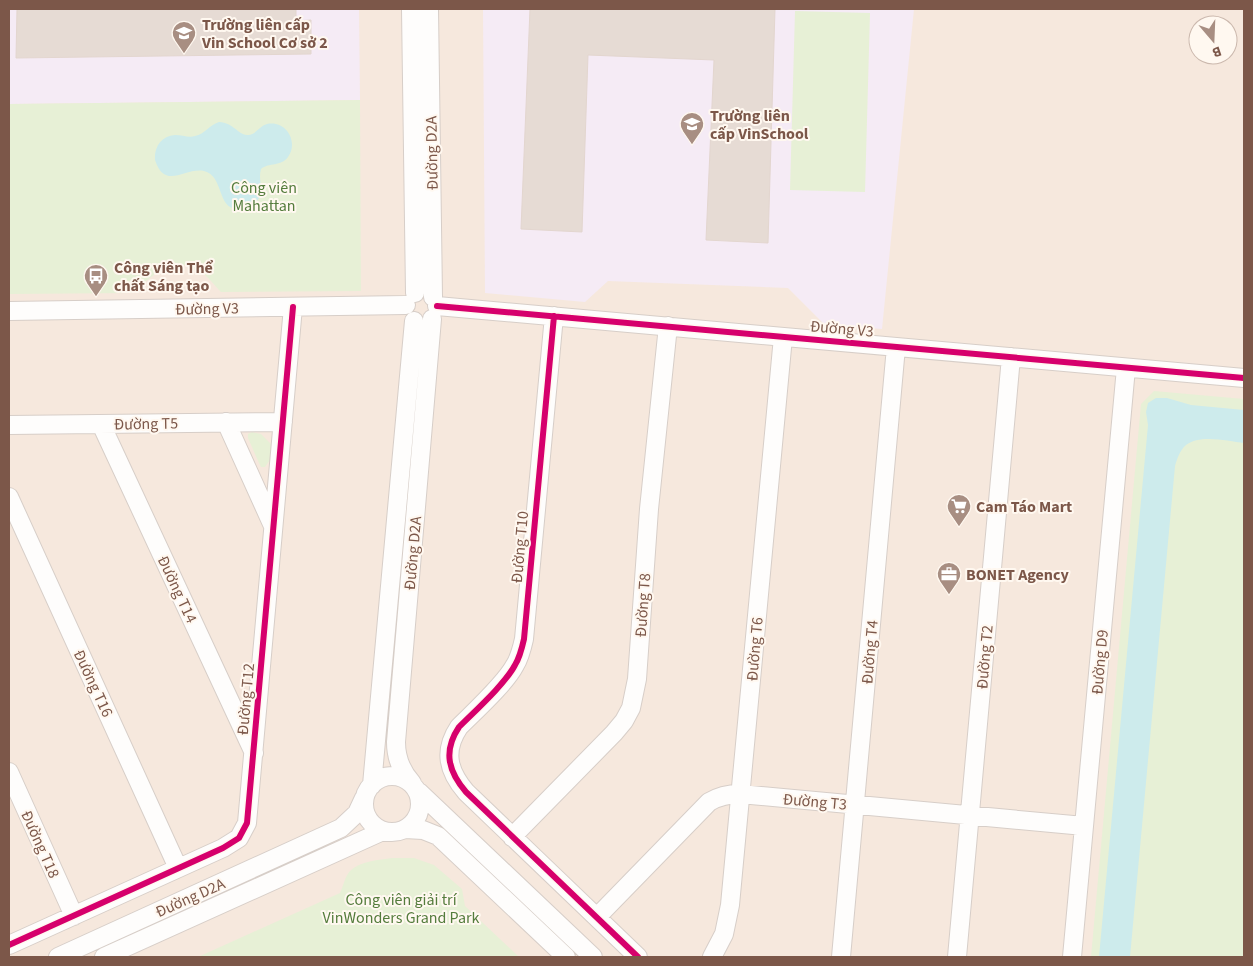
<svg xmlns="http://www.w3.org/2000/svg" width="1253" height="966" font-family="'Source Sans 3',sans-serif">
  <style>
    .residential { fill: #f6e8dd; fill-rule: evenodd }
    .education { fill: #f5ebf5 }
    .green { fill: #e7f0d6 }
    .water { fill: #cdebec }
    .building { fill: #e6dbd4; stroke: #e3d6cf }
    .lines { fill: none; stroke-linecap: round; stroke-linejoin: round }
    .street-casing { stroke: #d7cec8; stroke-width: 20 }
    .street { stroke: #fefdfc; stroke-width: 18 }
    .cycleway-casing { stroke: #fff8f0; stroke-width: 9 }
    .cycleway { stroke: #d6006c; stroke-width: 6 }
    .labels { text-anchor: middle; stroke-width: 4; stroke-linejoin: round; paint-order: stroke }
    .poi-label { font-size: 16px; font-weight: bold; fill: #7c5749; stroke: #fff8f0; text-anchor: start }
    .street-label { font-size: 16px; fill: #7c5749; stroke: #fff8f0 }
    .park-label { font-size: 16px; fill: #547c3c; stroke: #fff8f0 }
  </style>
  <rect width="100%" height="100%" fill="#f9f3ed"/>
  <path class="residential" d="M9 9H1244V957H9ZM1198 25H1228V55H1198Z"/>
  <path class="education" d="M9 9H359L360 100 9 104Z
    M483 9H914L882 329 824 324 788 288 608 281 585 302 485 293Z"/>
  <path class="green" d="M795 11 870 13 865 192 790 190Z
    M360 100 361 291 221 292C214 285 207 275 198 270 172 255 150 278 132 293L9 294V104Z
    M1154 391 1244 399V957H1091L1141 404Z
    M252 432 261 434 271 444 270 460 265 467H261L259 463 248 438V434Z
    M392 858H414L434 865 462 889 465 906 519 957H198L340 893C343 887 345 876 350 871 360 861 379 860 392 858Z"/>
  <path class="water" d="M219 122C234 123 237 134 247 135 255 136 259 126 267 124 286 120 299 142 288 157 281 167 269 162 261 169 258 179 263 187 260 196 257 202 252 207 245 208 215 216 226 176 204 171 185 167 165 191 155 160 154 147 161 136 175 135 182 135 189 138 195 136 205 134 209 125 219 122Z
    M1156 398H1167L1191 405 1244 410V443C1228 441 1200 434 1186 445 1180 450 1177 459 1175 466L1130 957H1099L1148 425 1146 412 1148 403Z"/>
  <path class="building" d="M17 9H296V21L311 20V54L16 58Z
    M530 9H775L768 243 706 240 714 60 588 55 582 232 521 229Z"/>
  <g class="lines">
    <g class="street-casing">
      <path id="street" d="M411 9 415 293
        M429 9 433 297
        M437 306 1244 378
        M9 311 406 305
        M554 316 524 639C522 648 520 657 515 665 505 684 475 711 459 727 443 751 448 771 466 792L638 957
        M226 422 273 526
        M101 424 254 753
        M9 425 283 422
        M9 497 178 868
        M9 772 74 916
        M364 804a28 28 0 1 1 56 0a28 28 0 1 1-56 0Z
        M412 783C401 771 396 758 396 742L432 319
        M372 785 414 321
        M419 792 593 957
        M405 829 423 830 438 836 566 957
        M512 837 614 733 624 721 631 708 637 679 649 509 668 326
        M597 917 709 802C719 796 728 794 740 794L1084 826
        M9 945 223 848 239 838 247 823 293 307
        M58 957 341 828 357 813 364 798
        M104 957 383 831
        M712 957 724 934 730 905 783 337
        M841 957 896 347
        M957 957 1011 357
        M1072 957 1126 368"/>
    </g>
    <use href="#street" class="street"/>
    <g class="cycleway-casing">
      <path id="cycleway" d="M437 306 1244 378
        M554 316 524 639C522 648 520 657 515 665 505 684 475 711 459 727 443 751 448 771 466 792L638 957
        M9 945 223 848 239 838 247 823 293 307"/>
    </g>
    <use href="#cycleway" class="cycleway"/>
  </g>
  <defs>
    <g id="school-pin" transform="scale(1.25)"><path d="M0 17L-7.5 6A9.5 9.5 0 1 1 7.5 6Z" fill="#a88e82" stroke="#fff8f0"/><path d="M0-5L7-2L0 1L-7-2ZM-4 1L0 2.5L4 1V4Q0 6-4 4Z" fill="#fff"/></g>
    <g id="bus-pin" transform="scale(1.25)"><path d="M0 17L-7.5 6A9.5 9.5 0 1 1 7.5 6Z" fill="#a88e82" stroke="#fff8f0"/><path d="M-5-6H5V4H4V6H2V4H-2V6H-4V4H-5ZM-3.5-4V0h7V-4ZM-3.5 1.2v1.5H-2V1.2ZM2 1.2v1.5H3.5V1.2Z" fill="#fff"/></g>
    <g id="supermarket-pin" transform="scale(1.25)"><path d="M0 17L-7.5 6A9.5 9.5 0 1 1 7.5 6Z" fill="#a88e82" stroke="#fff8f0"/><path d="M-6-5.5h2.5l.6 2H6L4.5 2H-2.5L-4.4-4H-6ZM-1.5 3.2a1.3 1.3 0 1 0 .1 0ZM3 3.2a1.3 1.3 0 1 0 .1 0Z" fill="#fff"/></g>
    <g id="office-pin" transform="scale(1.25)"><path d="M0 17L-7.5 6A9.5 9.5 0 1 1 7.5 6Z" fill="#a88e82" stroke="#fff8f0"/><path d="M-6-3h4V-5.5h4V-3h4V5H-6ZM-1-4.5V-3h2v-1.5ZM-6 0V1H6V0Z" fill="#fff"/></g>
  </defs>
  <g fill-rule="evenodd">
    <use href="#school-pin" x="184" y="33"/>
    <use href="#school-pin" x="692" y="124"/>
    <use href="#bus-pin" x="96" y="276"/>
    <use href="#supermarket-pin" x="959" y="506"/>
    <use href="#office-pin" x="949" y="574"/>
  </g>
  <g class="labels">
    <g class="poi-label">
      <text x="202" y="30">Trường liên cấp<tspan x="202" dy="18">Vin School Cơ sở 2</tspan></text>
      <text x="710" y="121">Trường liên<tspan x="710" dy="18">cấp VinSchool</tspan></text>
      <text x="114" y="273">Công viên Thể<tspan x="114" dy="18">chất Sáng tạo</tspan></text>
      <text x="976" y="512">Cam Táo Mart</text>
      <text x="966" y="580">BONET Agency</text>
    </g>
    <g class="street-label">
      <text transform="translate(431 153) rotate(-91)" y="6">Đường D2A</text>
      <text transform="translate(207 308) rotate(-1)" y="6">Đường V3</text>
      <text transform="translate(842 328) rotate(5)" y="6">Đường V3</text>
      <text transform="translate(146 423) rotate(-1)" y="6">Đường T5</text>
      <text transform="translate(519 547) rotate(-85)" y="6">Đường T10</text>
      <text transform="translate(412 553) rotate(-85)" y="6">Đường D2A</text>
      <text transform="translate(178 589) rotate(65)" y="6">Đường T14</text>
      <text transform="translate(642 605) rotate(-86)" y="6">Đường T8</text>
      <text transform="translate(754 649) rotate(-85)" y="6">Đường T6</text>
      <text transform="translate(869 652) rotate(-85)" y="6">Đường T4</text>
      <text transform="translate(984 657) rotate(-85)" y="6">Đường T2</text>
      <text transform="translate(1099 662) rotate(-85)" y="6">Đường D9</text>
      <text transform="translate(94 683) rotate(65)" y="6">Đường T16</text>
      <text transform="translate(245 699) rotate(-85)" y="6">Đường T12</text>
      <text transform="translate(815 801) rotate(5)" y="6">Đường T3</text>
      <text transform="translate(41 844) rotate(66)" y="6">Đường T18</text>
      <text transform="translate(190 897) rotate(-24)" y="6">Đường D2A</text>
    </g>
    <g class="park-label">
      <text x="264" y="193">Công viên<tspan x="264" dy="18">Mahattan</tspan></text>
      <text x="401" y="905">Công viên giải trí<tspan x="401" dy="18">VinWonders Grand Park</tspan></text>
    </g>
  </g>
  <rect width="1253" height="966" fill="none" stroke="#7c5749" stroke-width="20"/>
  <g transform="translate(1213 40) rotate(161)"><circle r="24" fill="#fff8f0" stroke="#cbb8ad"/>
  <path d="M0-4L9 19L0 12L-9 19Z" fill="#a88e82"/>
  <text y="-8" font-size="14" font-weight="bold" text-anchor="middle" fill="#7c5749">B</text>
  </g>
</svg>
